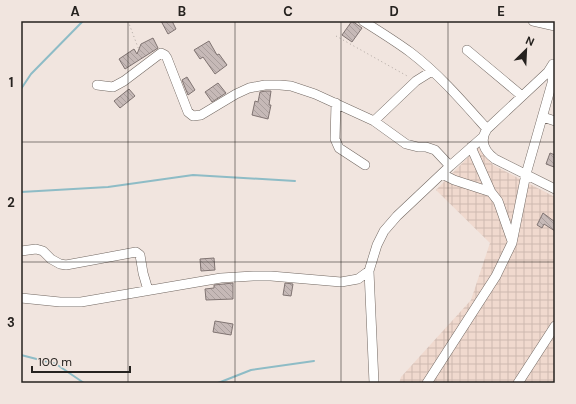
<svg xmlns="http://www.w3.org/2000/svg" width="576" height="404" font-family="'DM Sans',sans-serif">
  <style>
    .industrial { fill: url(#industrial-grid) }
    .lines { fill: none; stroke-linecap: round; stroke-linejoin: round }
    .stream { stroke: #8ebcc6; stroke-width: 2 }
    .building { fill: url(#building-back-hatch); stroke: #807472 }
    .minor-casing { stroke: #726862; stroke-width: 10 }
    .path { stroke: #aea5a0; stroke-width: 1; stroke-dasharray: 1 3; stroke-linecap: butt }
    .minor { stroke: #fff; stroke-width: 9 }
    .grid { fill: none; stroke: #26221f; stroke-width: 1; stroke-opacity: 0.55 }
    .neatline { fill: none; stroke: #26221f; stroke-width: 1.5 }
    .grid-label { font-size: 13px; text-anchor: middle; font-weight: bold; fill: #26221f }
  </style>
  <defs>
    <pattern id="industrial-grid" width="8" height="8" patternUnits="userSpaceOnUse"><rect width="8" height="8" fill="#f0d9ce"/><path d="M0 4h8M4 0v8" fill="none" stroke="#cebab0"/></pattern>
    <pattern id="building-back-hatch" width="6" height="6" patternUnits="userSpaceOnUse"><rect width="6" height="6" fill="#c6b9b7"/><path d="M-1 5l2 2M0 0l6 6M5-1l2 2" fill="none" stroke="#aa9f9d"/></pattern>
  </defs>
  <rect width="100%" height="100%" fill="#f1e5df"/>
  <path class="industrial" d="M478 147 493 165 555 197V383H399L401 377 471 300 490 243 436 190Z"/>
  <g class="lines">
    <path class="stream" d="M21 89 31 74 83 21
      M21 192 108 187 193 175 295 181
      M21 355 56 364 84 383
      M218 383 251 370 314 361"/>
  </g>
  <path class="building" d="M161 21H172L176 29 168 34Z
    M352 21 362 28 352 42 342 35Z
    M153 38 158 48 125 69 119 59 134 49 137 54 141 44Z
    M209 41 217 55 219 54 227 65 215 74 203 57 200 59 194 50Z
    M187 77 195 90 188 95 182 80Z
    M218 83 226 93 212 102 205 92Z
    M129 89 135 96 120 108 114 101Z
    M266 91H271L269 105H271L268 119 252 115 255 101 258 102 260 92Z
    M550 153 555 155V164L554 167 546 164Z
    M543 213 555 222V231L544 224 542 228 537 225Z
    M214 258 215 270 201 271 200 259Z
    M233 283V299L206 300 205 289 214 288V285Z
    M285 283 293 284 291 296 283 295Z
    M215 321 233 324 231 335 213 332Z"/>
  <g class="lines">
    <g class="minor-casing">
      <path id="minor" d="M363 21C379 31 395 41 410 52 439 74 463 102 487 129
        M533 21 555 26
        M467 50 522 96
        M553 64 548 72 487 129C479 141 484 151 495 159L555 189
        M97 85 113 87 124 81 161 53 165 55 167 58 188 112 193 116 201 115 236 94 249 88 265 85H280L291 86 315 94 374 121 406 144 418 147H426L435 150 450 166
        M336 103 335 139 339 148 365 165
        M543 117 555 121
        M374 121 416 81 432 71
        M471 147 491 192 498 201 512 241
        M442 174 454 180 491 192
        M21 251 36 249 43 251 51 259 60 264 66 265 136 252 140 255 143 273 148 290
        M369 271 374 383
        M21 298 60 302H81L221 278 253 276H271L341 282 358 279 369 271 377 245 384 231 397 216 450 166 483 137
        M427 383 496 276 512 243 526 174 552 83 553 65
        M518 383 555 326"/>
    </g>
    <path class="path" d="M128 21 139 50 143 57
      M336 36 409 77"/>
    <use href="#minor" class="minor"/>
  </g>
  <path class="grid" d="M128 21V383M235 21V383M341 21V383M448 21V383M21 142H555M21 262H555"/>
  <rect width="576" height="404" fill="none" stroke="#f1e5df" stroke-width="44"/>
  <g transform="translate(526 50) rotate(24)" stroke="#f1e5df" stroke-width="3" paint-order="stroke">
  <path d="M0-3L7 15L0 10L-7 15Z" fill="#26221f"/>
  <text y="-6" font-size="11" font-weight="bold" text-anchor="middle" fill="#26221f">N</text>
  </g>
  <path d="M32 366v6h98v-6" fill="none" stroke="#26221f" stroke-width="2"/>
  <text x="38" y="366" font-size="12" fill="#26221f" stroke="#f1e5df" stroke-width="3" paint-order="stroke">100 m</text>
  <rect x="22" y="22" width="532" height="360" class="neatline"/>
  <g class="grid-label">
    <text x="75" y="16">A</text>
    <text x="182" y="16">B</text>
    <text x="288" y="16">C</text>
    <text x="394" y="16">D</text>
    <text x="501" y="16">E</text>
    <text x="11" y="87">1</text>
    <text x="11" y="207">2</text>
    <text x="11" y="327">3</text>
  </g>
</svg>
